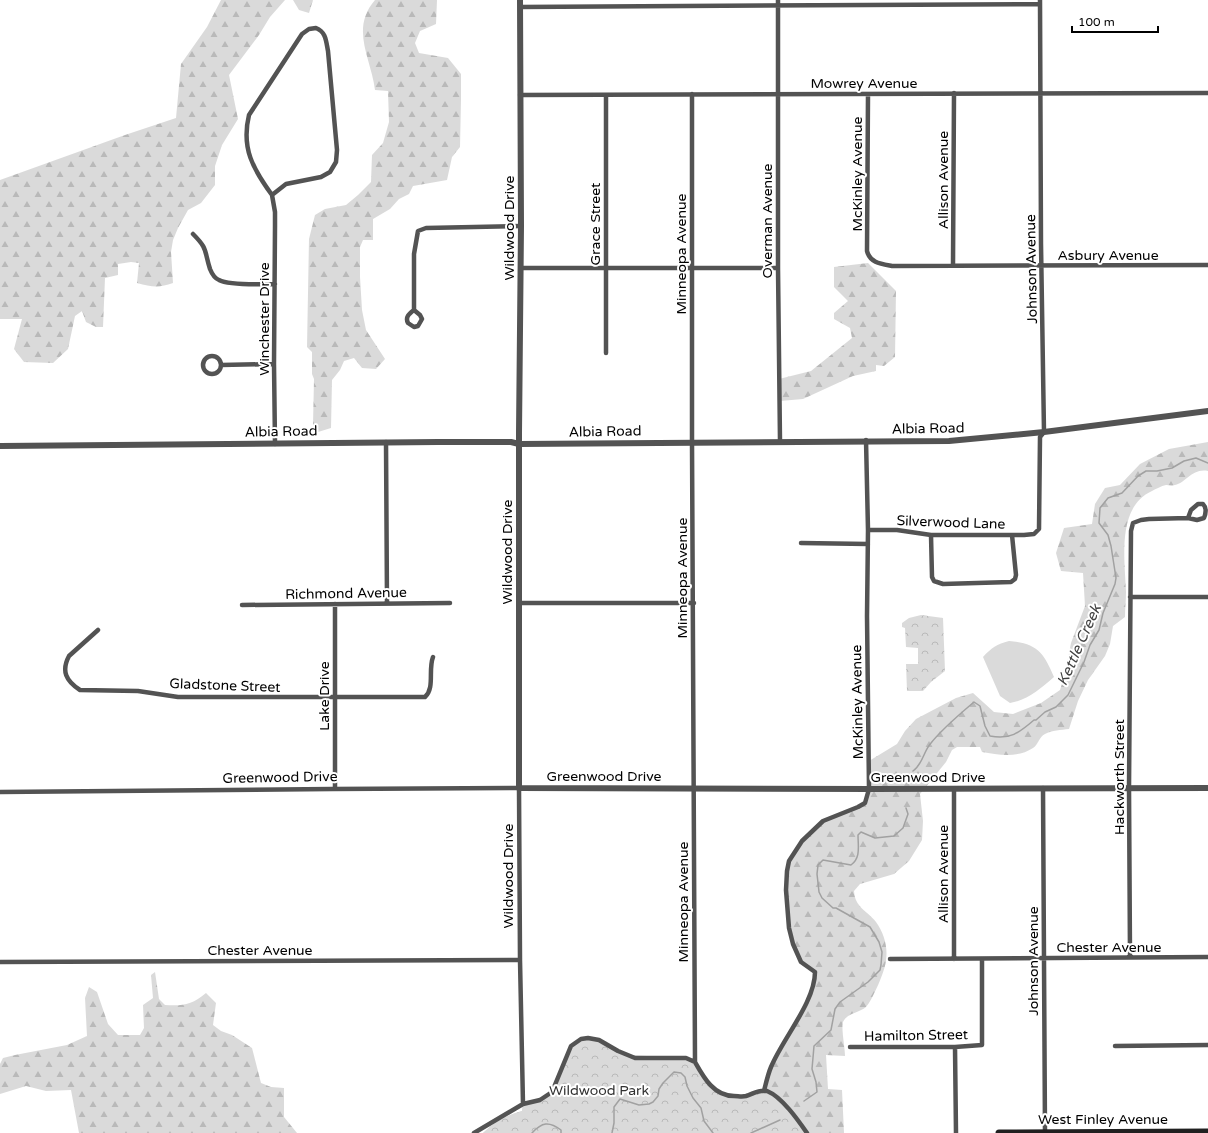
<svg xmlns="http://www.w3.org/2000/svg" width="1208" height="1133" font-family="'Varela Round',sans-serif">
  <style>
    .forest { fill: url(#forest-firs) }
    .park { fill: url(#park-crowns) }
    .garden { fill: #dadada }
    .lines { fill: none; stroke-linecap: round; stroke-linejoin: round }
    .stream { stroke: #a1a1a1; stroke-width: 1.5 }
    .minor { stroke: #535353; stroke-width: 4.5 }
    .tertiary { stroke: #535353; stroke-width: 6 }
    .secondary { stroke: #202020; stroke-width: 7 }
    .labels { text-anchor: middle; stroke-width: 4; stroke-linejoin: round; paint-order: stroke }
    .street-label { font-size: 14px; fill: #000; stroke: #fff }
    .park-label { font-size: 14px; fill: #313131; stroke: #fff }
    .water-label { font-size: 15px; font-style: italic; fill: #424242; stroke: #fff }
  </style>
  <defs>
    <pattern id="forest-firs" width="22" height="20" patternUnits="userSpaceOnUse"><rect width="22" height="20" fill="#dadada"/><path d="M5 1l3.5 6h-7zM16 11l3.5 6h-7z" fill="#b9b9b9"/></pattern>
    <pattern id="park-crowns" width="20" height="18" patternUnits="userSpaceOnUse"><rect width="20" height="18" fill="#dadada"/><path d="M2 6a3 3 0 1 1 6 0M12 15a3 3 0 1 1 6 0" fill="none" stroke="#b9b9b9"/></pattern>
  </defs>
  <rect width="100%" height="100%" fill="#fff"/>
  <path class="forest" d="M221 0H285L270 17 259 35 229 75 238 119 222 145 215 166V185L201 203 188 210 178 228 173 240 171 252 173 283C159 288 152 287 137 283L139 263 131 262 118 264V275L105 278 103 327H96L86 322 82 311 75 316 68 349 53 363 24 362 14 349 22 319H0V180L125 135 176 118 181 64 207 27Z
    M293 0H313L309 13 299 10Z
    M375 0H437L436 24 420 31 415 43 419 53 448 58 461 74V99L460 147 452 157 447 180 413 186 409 194 399 199 390 209 373 219V240H363L360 247V277L362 310 366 330 385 359 376 369 362 368 354 358 344 361 340 370 332 380 331 428 318 432 313 425 314 379 312 374V352L307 347 309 239 315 215 325 209 346 205 358 195 371 182 372 155 383 143 389 122 388 91 375 90C371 58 350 29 375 0Z
    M868 263 896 291 895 357 884 366 876 365V371L853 376 803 399 780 401 779 379 811 371 852 338 850 328 834 319V313L848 301 834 287V267Z
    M1208 442V471C1192 468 1186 483 1175 485 1172 486 1169 485 1166 485 1161 486 1156 489 1152 491 1116 507 1125 561 1126 592 1126 600 1125 609 1125 617L1113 626 1110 644 1105 656 1088 680 1078 701 1069 729C1061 730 1052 730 1045 734 1039 737 1038 745 1033 748 1018 758 999 755 982 752L980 747H957L952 750 946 762 920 794 923 821 922 840 909 861 894 874 860 884 854 891C855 908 867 910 876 922 884 933 888 947 886 960 886 969 872 1001 866 1007 859 1013 847 1013 843 1022 841 1028 845 1048 845 1056L826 1055 828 1089 842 1090 844 1133H483C494 1122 507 1115 522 1111L523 1104 540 1100 618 1051 704 1077 721 1094 744 1096 762 1090 770 1068 809 997 815 972 801 962 789 928 787 871 795 852 823 821 858 807 867 798 869 761 897 744 905 731 916 719 956 698 973 693 994 712 1013 714 1041 703 1060 690 1065 674 1071 643 1085 606 1083 573 1061 571 1056 553 1064 528 1092 524 1095 504 1105 488 1120 485 1140 464 1169 449Z
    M155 972 159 999 165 1005C183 1006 192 1005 206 993L216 1003 213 1025 221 1031 232 1035 252 1048 261 1083 271 1087 284 1088V1117L297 1133H79L71 1090 46 1091 26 1086 0 1094V1064L3 1058 15 1055 67 1045 87 1036 85 998 89 987 97 992 108 1024 118 1035H140L144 1028 143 1005 153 998 151 975Z"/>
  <path class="park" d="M921 615 943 618 945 671 931 682 923 691H907L906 664H918V648L906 647 905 628 902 627V623L909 618Z
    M581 1039 599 1040 627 1055 686 1058 695 1062 704 1077 721 1094 744 1096 762 1090 777 1098 807 1133H483C494 1122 507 1115 522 1111L523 1104 540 1100 552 1092 568 1051Z"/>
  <path class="garden" d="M1009 641C1037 643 1044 653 1054 677 1040 689 1028 700 1010 703L1000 696 983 657C991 648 997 644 1009 641Z"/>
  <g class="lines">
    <path class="stream" d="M913 771C923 764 923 752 931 743 943 728 960 714 974 702L980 706 985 726 990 736C1010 740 1019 733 1034 720H1036L1045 712 1056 707 1068 695 1084 662 1090 645 1099 630 1103 613 1115 584 1116 578 1111 546 1108 535 1099 523 1100 508 1108 498 1122 493 1138 476 1146 471H1157L1172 468 1184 461 1196 458 1208 463
      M804 1101 817 1092 816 1082 812 1069 814 1046 831 1030 835 1009 840 1002 868 982 880 970 881 965 882 952 879 942 870 927 836 908H833L822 898 819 892 817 874 818 865 823 860 851 865C861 858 858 846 858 835L861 832 875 838 894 836 903 828 908 814 906 808
      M532 1133C542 1122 549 1121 561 1130V1133
      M612 1133 614 1123V1107L620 1099 639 1105 649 1104 653 1102 658 1096 659 1089 663 1083 674 1072 681 1073 685 1077 687 1086 693 1098 701 1108 704 1121 713 1133
      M751 1133 780 1120"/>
    <path class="minor" d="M778 0V268L780 441
      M520 7 1040 4
      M316 28C326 32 326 41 328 51L337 150 336 162 330 172 321 177 286 184 272 195C253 169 241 148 249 115L302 34 309 29Z
      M692 94V442L695 1062
      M868 94 867 251C870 263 881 264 892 266L1208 265
      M520 95 1208 93
      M606 95V353
      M272 195 275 212V226L274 364 275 444
      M193 234C208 249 204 250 210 269 212 274 214 278 219 280 230 286 262 284 275 284
      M953 266 954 93
      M521 268H778
      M414 310V254L418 231 426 228 521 226
      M414 310 420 315 422 319 418 326 414 327 408 323C405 317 409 314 414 310Z
      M203 365a9 9 0 1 1 18 0a9 9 0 1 1-18 0Z
      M221 365 274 364
      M386 442 387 603
      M1198 504H1203C1207 508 1206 513 1204 518L1197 520 1188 518 1191 510Z
      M868 530H897L931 535H1024L1034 534 1039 529 1040 437 1044 432 1041 244 1040 0
      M931 535 932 577 934 581 943 584 1011 582 1015 579 1016 575 1012 535
      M801 543 868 544
      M1130 597H1208
      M519 603H694
      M335 604V789
      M242 605 450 603
      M98 630 69 656C61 671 66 681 80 690L138 691 178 697H425C435 688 428 670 433 657
      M1043 788 1045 1133
      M954 789V959
      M0 792 332 789 519 788 520 960 523 1104
      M1130 957 1129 788 1131 531 1133 523 1141 520 1149 519 1188 518
      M890 959 1208 957
      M0 962 520 960
      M1115 1046 1208 1045
      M850 1047H955L982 1045V959
      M955 1047 956 1133
      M764 1091C766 1083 768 1074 771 1067 783 1038 815 1002 815 972L801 962 793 944 789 928 786 890 787 871 789 861 802 841 823 821 858 807 865 803 869 789 867 616 868 530 866 440
      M474 1133 523 1104 540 1100 552 1092 571 1046 581 1039 588 1038 599 1040 618 1051 635 1058H686L695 1062C704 1078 714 1096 734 1096 738 1096 742 1097 746 1096 753 1094 759 1089 767 1091 782 1097 798 1120 807 1133"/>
    <path class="tertiary" d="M520 0 521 226 519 433V788L874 789 1208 788
      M0 446 438 442H511L519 444 949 441 1044 432 1208 411"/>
    <path class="secondary" d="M999 1133 1208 1132"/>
  </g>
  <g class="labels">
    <g class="street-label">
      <text x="864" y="88">Mowrey Avenue</text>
      <text transform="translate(857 174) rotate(-90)" y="5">McKinley Avenue</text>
      <text transform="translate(943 180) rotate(-90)" y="5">Allison Avenue</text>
      <text transform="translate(767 221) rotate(-90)" y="5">Overman Avenue</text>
      <text transform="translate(595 224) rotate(-90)" y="5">Grace Street</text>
      <text transform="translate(509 228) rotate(-90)" y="5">Wildwood Drive</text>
      <text transform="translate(681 254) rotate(-90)" y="5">Minneopa Avenue</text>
      <text x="1108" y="260">Asbury Avenue</text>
      <text transform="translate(1031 269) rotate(-91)" y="5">Johnson Avenue</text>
      <text transform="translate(264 319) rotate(-90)" y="5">Winchester Drive</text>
      <text transform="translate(928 428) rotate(-1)" y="5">Albia Road</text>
      <text transform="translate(281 431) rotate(-1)" y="5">Albia Road</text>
      <text transform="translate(605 431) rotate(-1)" y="5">Albia Road</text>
      <text transform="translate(951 522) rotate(2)" y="5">Silverwood Lane</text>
      <text transform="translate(507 552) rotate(-90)" y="5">Wildwood Drive</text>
      <text transform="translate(682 578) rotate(-90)" y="5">Minneopa Avenue</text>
      <text transform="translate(346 593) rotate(-1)" y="5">Richmond Avenue</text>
      <text transform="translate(225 685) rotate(2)" y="5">Gladstone Street</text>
      <text transform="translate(324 696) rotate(-90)" y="5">Lake Drive</text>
      <text transform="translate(857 702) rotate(-91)" y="5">McKinley Avenue</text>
      <text x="604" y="781">Greenwood Drive</text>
      <text transform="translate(280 777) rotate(-1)" y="5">Greenwood Drive</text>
      <text x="928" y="782">Greenwood Drive</text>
      <text transform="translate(1119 777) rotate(-90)" y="5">Hackworth Street</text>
      <text transform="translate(943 874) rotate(-90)" y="5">Allison Avenue</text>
      <text transform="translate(508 876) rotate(-90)" y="5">Wildwood Drive</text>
      <text transform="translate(683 902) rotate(-90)" y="5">Minneopa Avenue</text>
      <text x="1109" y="952">Chester Avenue</text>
      <text x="260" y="955">Chester Avenue</text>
      <text transform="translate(1033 961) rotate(-90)" y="5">Johnson Avenue</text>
      <text transform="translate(916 1035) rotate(-1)" y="5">Hamilton Street</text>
      <text x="1103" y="1124">West Finley Avenue</text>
    </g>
    <g class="park-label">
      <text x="599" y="1095">Wildwood Park</text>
    </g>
    <g class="water-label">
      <text transform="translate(1079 645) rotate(-66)" y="5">Kettle Creek</text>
    </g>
  </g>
  <path d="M1072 26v6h86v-6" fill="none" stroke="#000000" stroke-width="2"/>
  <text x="1078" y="26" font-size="12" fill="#000000" stroke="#ffffff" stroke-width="3" paint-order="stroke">100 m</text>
</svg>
